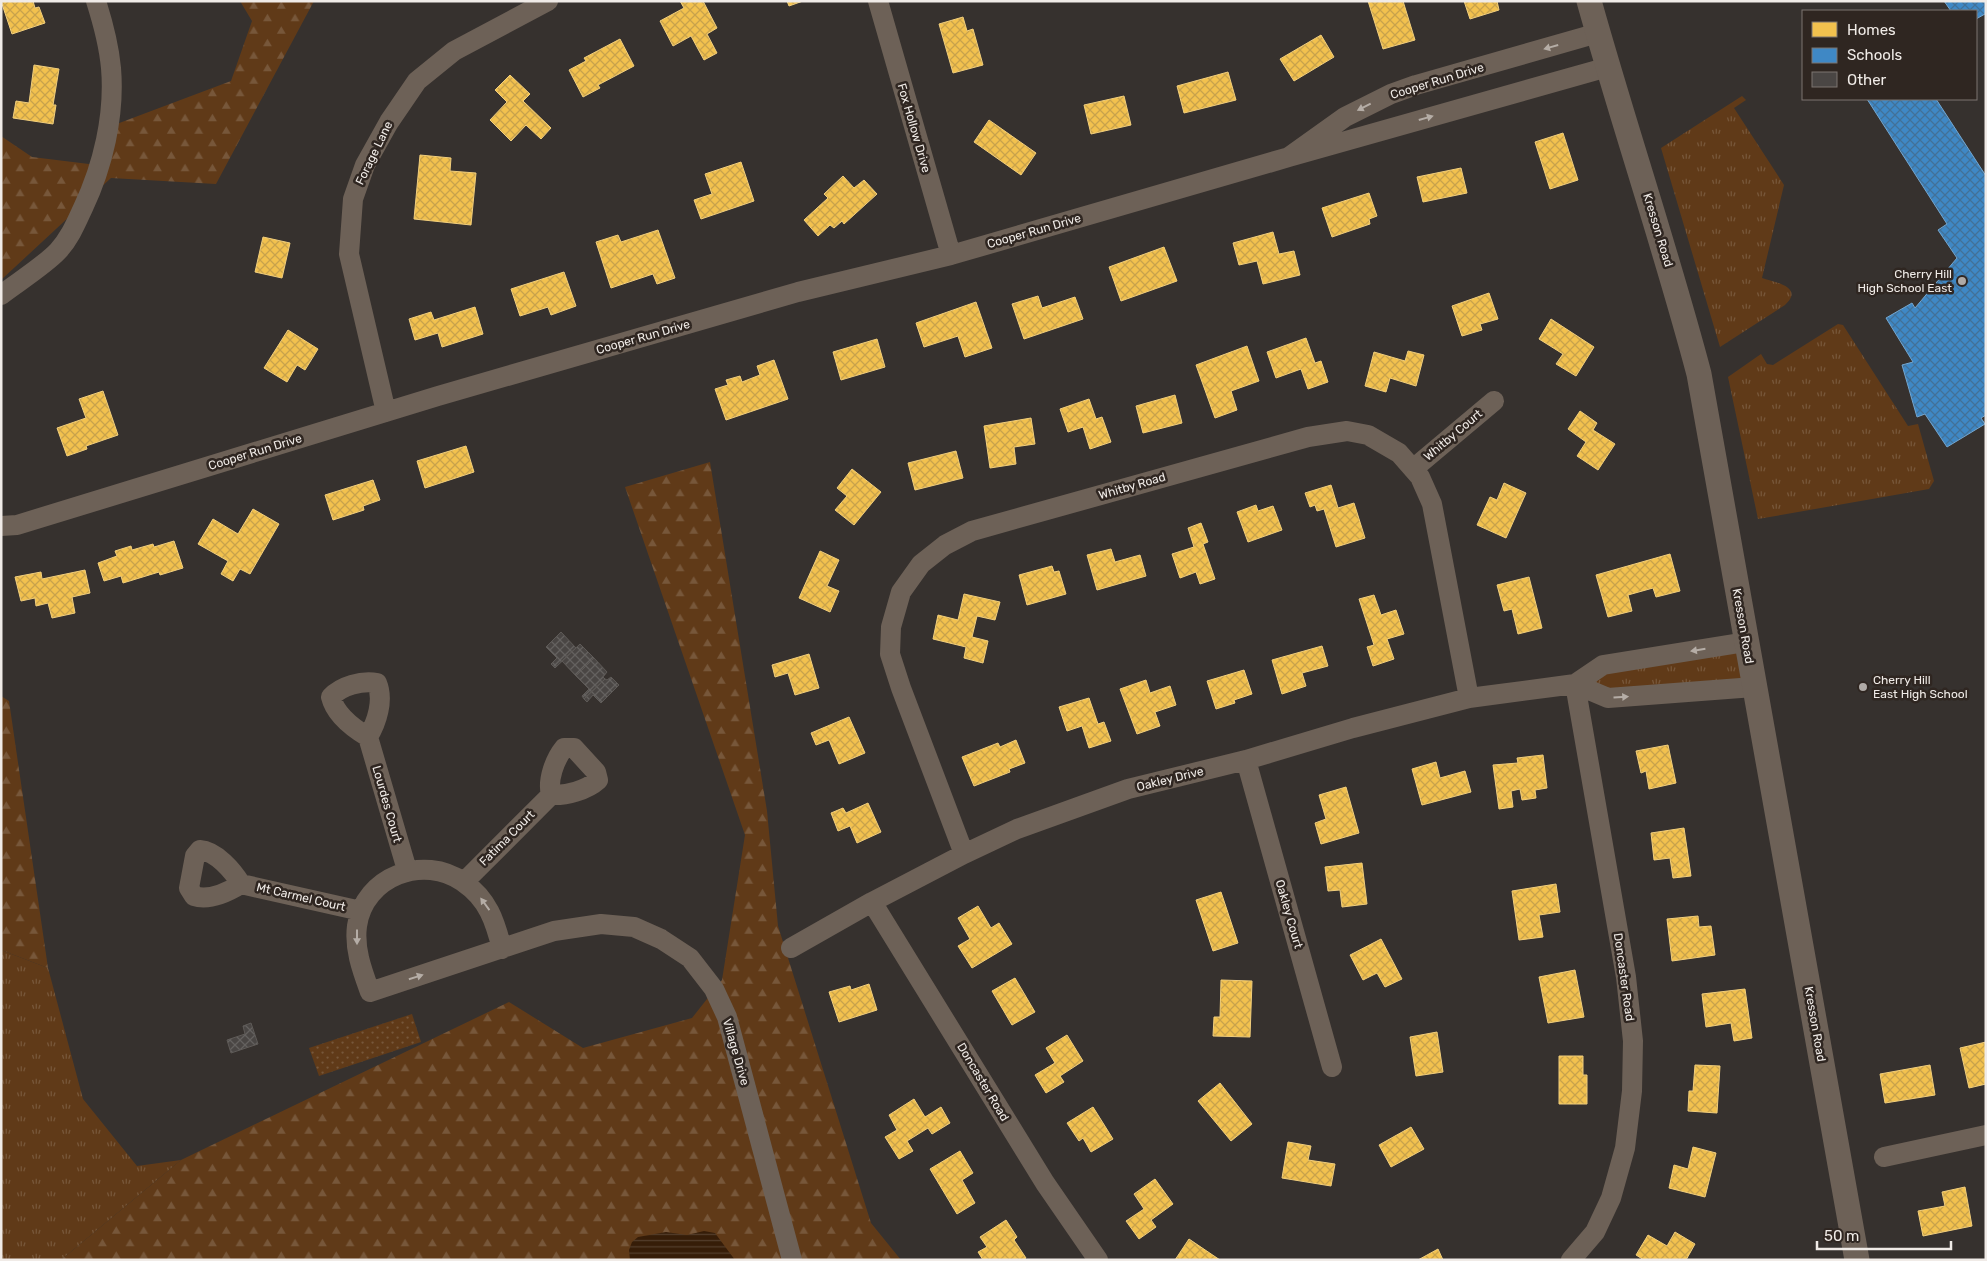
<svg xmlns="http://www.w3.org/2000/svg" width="1987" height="1261" font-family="Rubik,sans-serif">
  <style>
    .grass { fill: url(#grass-tufts) }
    .forest { fill: url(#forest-firs) }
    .garden { fill: url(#garden-dots) }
    .water { fill: url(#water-rules) }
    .homes { fill: url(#homes-cross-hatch); stroke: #f1ce7c }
    .schools { fill: url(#schools-cross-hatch); stroke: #74a6cf }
    .building { fill: url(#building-cross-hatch); stroke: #5e5a57 }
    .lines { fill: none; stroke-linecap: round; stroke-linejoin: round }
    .minor { stroke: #6d6157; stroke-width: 20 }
    .tertiary { stroke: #6d6157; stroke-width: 25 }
    .oneway { fill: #b5ada6 }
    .poi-dot { fill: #afaaa6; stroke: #2f2621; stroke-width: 2 }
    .labels { text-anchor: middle; stroke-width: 5; stroke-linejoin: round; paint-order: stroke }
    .street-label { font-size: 12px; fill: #f0ebe7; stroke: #2f2621 }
    .poi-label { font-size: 12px; fill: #f0ebe7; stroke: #2f2621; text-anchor: end }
  </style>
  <defs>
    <pattern id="grass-tufts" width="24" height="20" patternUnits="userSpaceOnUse" patternTransform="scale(1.25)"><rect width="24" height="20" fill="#603a18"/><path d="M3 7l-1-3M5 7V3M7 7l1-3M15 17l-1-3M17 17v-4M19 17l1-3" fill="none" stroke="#77573a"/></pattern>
    <pattern id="forest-firs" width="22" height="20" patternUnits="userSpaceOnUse" patternTransform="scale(1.25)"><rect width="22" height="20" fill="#603a18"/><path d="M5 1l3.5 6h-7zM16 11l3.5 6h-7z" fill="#77573a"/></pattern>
    <pattern id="garden-dots" width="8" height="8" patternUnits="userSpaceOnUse" patternTransform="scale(1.25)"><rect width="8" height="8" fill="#603a18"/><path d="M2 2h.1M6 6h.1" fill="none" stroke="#77573a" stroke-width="1.8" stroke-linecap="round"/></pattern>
    <pattern id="water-rules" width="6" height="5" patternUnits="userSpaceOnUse" patternTransform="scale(1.25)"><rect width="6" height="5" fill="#361d08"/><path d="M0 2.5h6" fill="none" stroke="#533e2c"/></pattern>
    <pattern id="homes-cross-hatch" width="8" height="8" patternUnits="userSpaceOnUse" patternTransform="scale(1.25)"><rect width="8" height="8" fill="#f2c14e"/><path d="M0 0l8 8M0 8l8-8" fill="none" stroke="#c8a24c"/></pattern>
    <pattern id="schools-cross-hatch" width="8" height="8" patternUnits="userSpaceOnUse" patternTransform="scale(1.25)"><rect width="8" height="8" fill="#3f88c5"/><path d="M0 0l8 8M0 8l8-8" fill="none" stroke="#427198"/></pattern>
    <pattern id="building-cross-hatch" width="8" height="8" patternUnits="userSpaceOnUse" patternTransform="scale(1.25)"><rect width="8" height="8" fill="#4a4644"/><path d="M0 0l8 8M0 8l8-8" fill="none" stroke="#64615f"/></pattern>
  </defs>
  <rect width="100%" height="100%" fill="#36312e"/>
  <path class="grass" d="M1742 96 1746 100 1734 108 1784 185 1762 278C1774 282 1805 287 1785 305L1720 347 1661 148Z
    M1838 324 1843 325 1908 426 1918 424 1934 481 1929 489 1758 519 1728 377 1761 354 1767 364 1773 365Z
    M1746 642 1754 687 1608 698 1575 684 1603 665Z
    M1 950 48 968 83 1099 137 1166 181 1160 61 1260H1Z"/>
  <path class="forest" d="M240 1H314L216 184 111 178 1 280V136L32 157 97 165 114 125 231 81 252 21Z
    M710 462 767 811 778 926 871 1223 901 1260H61L181 1160 509 1002 583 1048 692 1018 722 980 745 835 625 487Z
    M1 696 9 701 48 968 1 950Z"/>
  <path class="garden" d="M412 1014 421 1042 319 1076 309 1048Z"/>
  <path class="water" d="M704 1231 715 1233 735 1260H630L629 1250 632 1242 638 1237 666 1232 687 1235Z"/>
  <path class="homes" d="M1 1H33L35 8 39 7 45 23 12 34Z
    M680 1H703L717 28 707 34 717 53 704 60 691 36 673 46 660 21 684 8Z
    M787 1H803L789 6Z
    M1368 1H1403L1415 40 1383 49Z
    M1464 1H1497L1499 10 1470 19Z
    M963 17 967 31 973 29 983 65 953 73 939 24Z
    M1321 35 1334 57 1294 81 1280 59Z
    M620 39 634 66 598 85 600 88 583 97 569 70 586 61 584 58Z
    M34 65 59 69 53 105H56L53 124 13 118 16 101 29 103Z
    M1228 72 1236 100 1184 113 1177 86Z
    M510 75 530 94 523 101 551 128 541 139 526 125 511 141 490 120 507 102 495 90Z
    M1124 96 1131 125 1091 134 1084 105Z
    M989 120 1036 153 1021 175 974 142Z
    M1563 133 1578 180 1550 189 1535 142Z
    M420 155 451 158 450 171 476 173 471 225 414 219Z
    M741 162 754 201 701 219 694 200 712 194 705 174Z
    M1461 168 1467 193 1423 202 1417 177Z
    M843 176 854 188 864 180 877 194 844 224 842 221 834 228 830 225 818 236 804 220 828 198 824 194Z
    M1369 193 1377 216 1369 219 1370 224 1332 237 1322 208Z
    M658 230 675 278 657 284 653 274 611 288 596 242 618 235 621 242Z
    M1273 232 1279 254 1294 251 1300 275 1263 284 1257 261 1239 265 1233 243Z
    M263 237 290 243 282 278 255 272Z
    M1164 247 1177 281 1121 301 1109 267Z
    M564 272 576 306 551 315 548 307 520 316 511 289Z
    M1489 293 1498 319 1480 324 1482 330 1462 336 1452 306Z
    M1038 296 1042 308 1075 297 1083 319 1024 339 1012 304Z
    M976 302 992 348 965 357 958 336 924 347 916 323Z
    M475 307 483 334 442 347 438 333 415 340 409 319 431 312 434 320Z
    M1551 319 1594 347 1576 376 1556 364 1563 354 1539 339Z
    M288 330 318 349 305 370 297 365 287 382 264 368Z
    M1306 338 1315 363 1321 361 1328 382 1308 389 1301 369 1276 378 1267 352Z
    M877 339 885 367 841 380 833 352Z
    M1247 346 1259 381 1231 391 1237 410 1215 418 1196 365Z
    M1408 351 1424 355 1416 386 1390 378 1386 392 1365 386 1374 352 1405 361Z
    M774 360 788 399 726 420 715 389 728 385 726 380 740 376 742 382 760 375 757 366Z
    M103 391 118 435 86 446 87 449 67 456 57 428 86 418 79 399Z
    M1175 395 1182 423 1143 433 1136 406Z
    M1089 399 1096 419 1102 417 1111 442 1090 449 1083 427 1068 432 1060 409Z
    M1580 411 1597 423 1593 430 1615 444 1598 470 1577 456 1586 442 1568 429Z
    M1031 418 1035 444 1014 447 1016 464 990 468 984 426Z
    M466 446 474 472 425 488 417 461Z
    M956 451 963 478 915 490 908 463Z
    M852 469 881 492 854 525 835 510 847 496 837 488Z
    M373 480 380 500 363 506 364 510 333 520 325 495Z
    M1504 483 1526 493 1506 538 1477 525 1490 497 1497 500Z
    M1331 485 1338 508 1354 503 1365 538 1336 547 1324 509 1317 511 1315 505 1310 507 1305 493Z
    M1256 505 1258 511 1273 506 1282 530 1248 542 1237 512Z
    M253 509 279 524 250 574 240 569 233 581 221 574 228 561 198 544 213 519 238 534Z
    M1201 523 1208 542 1203 544 1215 579 1200 584 1196 572 1180 578 1172 554 1194 547 1188 528Z
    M174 541 183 568 160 575 159 572 123 583 121 576 104 581 98 563 117 556 115 551 131 546 132 550 153 544 154 547Z
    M1111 549 1115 562 1140 555 1146 576 1097 590 1087 555Z
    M820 551 839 560 827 586 839 591 830 612 799 598Z
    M1670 554 1680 591 1656 597 1653 588 1628 595 1632 611 1608 617 1596 575Z
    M1052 566 1054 572 1059 571 1066 594 1027 605 1019 575Z
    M85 570 90 593 72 597 75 613 52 618 48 603 36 606 35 598 21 601 15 577 41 572 42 579Z
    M1529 577 1542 628 1518 634 1512 609 1504 611 1497 585Z
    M964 594 1000 602 995 620 977 616 972 637 988 641 983 663 964 658 966 647 933 639 938 615 958 620Z
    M1374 595 1381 615 1396 610 1404 634 1387 639 1394 659 1373 666 1367 647 1374 645 1359 599Z
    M1322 646 1328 666 1302 673 1306 686 1282 694 1272 660Z
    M809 654 819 688 795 695 788 673 775 677 772 665Z
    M1244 670 1252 694 1234 700 1235 703 1216 709 1207 681Z
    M1146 680 1150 693 1170 686 1176 705 1155 712 1160 726 1137 734 1120 689Z
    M1089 698 1098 724 1104 722 1111 741 1089 748 1082 726 1067 731 1059 707Z
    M849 717 865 753 839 764 829 740 816 745 811 733Z
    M1016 740 1025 763 1009 769 1010 772 974 786 962 757 998 743 1000 747Z
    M1668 745 1676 783 1649 789 1646 771 1641 773 1636 751Z
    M1543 755 1547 788 1535 790 1536 798 1522 800 1520 789 1511 791 1513 807 1499 809 1493 765 1518 763 1517 758Z
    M1436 762 1440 778 1465 771 1471 792 1422 805 1412 769Z
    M1346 787 1359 833 1321 844 1315 823 1326 819 1319 795Z
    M868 803 881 832 857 843 850 826 838 831 831 813 843 808 846 813Z
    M1684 828 1691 876 1673 878 1670 858 1654 860 1651 833Z
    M1362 863 1367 904 1342 907 1340 890 1328 891 1325 867Z
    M1556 884 1560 912 1539 915 1543 937 1519 940 1512 891Z
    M1221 892 1238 943 1213 951 1196 900Z
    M978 906 991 928 999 923 1012 944 972 968 958 946 970 939 958 918Z
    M1698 916 1699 927 1711 926 1715 955 1672 961 1667 919Z
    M1381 939 1402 979 1385 987 1377 973 1363 980 1350 955Z
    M1575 970 1584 1017 1548 1023 1539 977Z
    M1015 978 1035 1012 1012 1025 992 991Z
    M1221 980 1252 981 1250 1037 1213 1036 1214 1017H1220Z
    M869 984 877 1010 839 1022 829 992 850 986 851 990Z
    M1745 989 1752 1038 1734 1041 1731 1023 1706 1027 1702 994Z
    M1437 1032 1443 1072 1416 1076 1410 1037Z
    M1067 1035 1083 1061 1060 1076 1064 1082 1046 1093 1035 1075 1055 1063 1046 1048Z
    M1986 1042V1084L1969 1088 1960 1048Z
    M1559 1056H1583V1075H1587V1104H1559Z
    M1695 1065 1720 1066 1717 1113 1688 1111 1689 1091H1693Z
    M1930 1065 1935 1095 1885 1103 1880 1074Z
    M1220 1083 1252 1124 1231 1141 1198 1101Z
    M914 1099 925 1117 941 1107 950 1123 932 1134 928 1128 907 1141 913 1151 899 1159 885 1137 897 1130 889 1115Z
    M1093 1107 1113 1139 1091 1152 1083 1138 1079 1141 1067 1123Z
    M1411 1127 1424 1149 1391 1167 1379 1145Z
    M1288 1142 1311 1146 1308 1160 1335 1164 1331 1186 1282 1178Z
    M1693 1147 1716 1153 1705 1197 1669 1188 1674 1165 1688 1169Z
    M960 1151 973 1173 962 1180 975 1203 957 1214 930 1169Z
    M1155 1179 1173 1204 1151 1220 1156 1227 1139 1239 1126 1221 1144 1209 1134 1194Z
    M1965 1187 1972 1226 1923 1236 1918 1211 1945 1206 1942 1192Z
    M1006 1220 1017 1237 1014 1240 1026 1258 1023 1260H983L978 1252 987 1247 980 1237Z
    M1675 1232 1695 1244 1686 1260H1644L1636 1255 1648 1235 1667 1246Z
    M1189 1239 1220 1260H1175Z
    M1438 1249 1443 1260H1418Z"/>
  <path class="schools" d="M1944 1H1986V15L1985 14 1976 19V11H1951Z
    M1867 99H1936L1986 176V415L1981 418 1985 424 1947 447 1925 414 1917 417 1902 365 1913 362 1886 318 1912 303 1915 308 1957 258 1938 230 1947 224Z"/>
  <path class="building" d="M561 632 576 648 555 668 551 664 557 658 546 647Z
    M580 644 594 658 576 676 562 661Z
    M594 658 607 672 603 677 605 679 584 699 582 696 589 689 576 676Z
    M611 677 619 685 601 703 593 695 587 702 584 699 605 679 607 680Z
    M251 1023 258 1044 231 1053 227 1040 245 1034 243 1026Z"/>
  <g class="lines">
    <path class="minor" d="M878 1 951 255
      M1598 33 1416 85 1391 94 1345 117 1289 157 1608 67
      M1 295C18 282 45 265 58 251 70 238 76 223 83 208 103 166 115 115 111 68 109 46 103 23 96 1
      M386 412 349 254 353 199 365 165 389 122 417 81 454 51 548 1
      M1413 469 1494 401
      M1 526 17 525 438 396 798 292 951 255 1289 157
      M1575 684 1608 698 1754 687
      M368 737C353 728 335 714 331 697 341 686 362 680 377 683 384 700 377 722 368 737L407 870
      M1246 760 1332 1067
      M964 854 901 688 890 654 891 627 901 592 921 564 945 545 972 531 1308 437 1347 431 1368 435 1399 453 1420 477 1432 504 1469 698
      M464 882 551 795C566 796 587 790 598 780L596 772 574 748H564C555 759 547 780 551 795
      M241 884C228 892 209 901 194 896L189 888 195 856 200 850C216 851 233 871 241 884L361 911
      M872 902 1045 1183 1098 1260
      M791 948 872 902 964 854 1017 829 1128 789 1246 760 1353 728 1469 698 1575 684 1603 665 1746 642
      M502 949C495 921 488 899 463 882 424 854 364 876 357 926 354 949 362 970 370 992L554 931 601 924 634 927 661 939 690 958 714 989 727 1017 792 1260
      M1884 1157 1986 1135
      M1571 1260 1595 1232 1611 1198 1625 1148 1632 1091 1633 1041 1626 977 1575 684"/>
    <path class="tertiary" d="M1589 1C1624 126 1666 249 1699 374L1857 1260"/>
  </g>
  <defs><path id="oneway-solid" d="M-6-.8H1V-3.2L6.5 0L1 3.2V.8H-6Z" transform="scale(1.25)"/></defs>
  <g class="oneway">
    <use href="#oneway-solid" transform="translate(1551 47) rotate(164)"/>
    <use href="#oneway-solid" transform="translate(1364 107) rotate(153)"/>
    <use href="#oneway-solid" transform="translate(1426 118) rotate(-16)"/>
    <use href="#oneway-solid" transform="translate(1698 650) rotate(171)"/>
    <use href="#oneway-solid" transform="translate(1621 697) rotate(-4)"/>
    <use href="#oneway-solid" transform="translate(485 904) rotate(-126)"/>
    <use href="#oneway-solid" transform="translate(357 937) rotate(90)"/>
    <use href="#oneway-solid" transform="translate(416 977) rotate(-18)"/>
  </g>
  <g class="poi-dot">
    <circle cx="1962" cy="281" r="5"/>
    <circle cx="1863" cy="687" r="5"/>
  </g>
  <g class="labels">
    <g class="street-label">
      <text transform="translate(1437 81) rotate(-17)" y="4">Cooper Run Drive</text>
      <text transform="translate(914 128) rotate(74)" y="4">Fox Hollow Drive</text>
      <text transform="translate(374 153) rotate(-64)" y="4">Forage Lane</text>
      <text transform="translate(1658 230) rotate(73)" y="4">Kresson Road</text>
      <text transform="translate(1034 231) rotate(-16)" y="4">Cooper Run Drive</text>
      <text transform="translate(643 337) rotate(-16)" y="4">Cooper Run Drive</text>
      <text transform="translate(1453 435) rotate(-40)" y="4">Whitby Court</text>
      <text transform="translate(255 452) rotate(-17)" y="4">Cooper Run Drive</text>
      <text transform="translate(1132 486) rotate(-16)" y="4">Whitby Road</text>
      <text transform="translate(1743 626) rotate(80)" y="4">Kresson Road</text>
      <text transform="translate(1170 779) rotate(-14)" y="4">Oakley Drive</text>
      <text transform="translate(387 804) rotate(74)" y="4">Lourdes Court</text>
      <text transform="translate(507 838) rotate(-45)" y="4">Fatima Court</text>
      <text transform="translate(301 897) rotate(13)" y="4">Mt Carmel Court</text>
      <text transform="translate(1289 914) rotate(74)" y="4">Oakley Court</text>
      <text transform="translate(1624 977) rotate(82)" y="4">Doncaster Road</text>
      <text transform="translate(1815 1024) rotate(80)" y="4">Kresson Road</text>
      <text transform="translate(736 1052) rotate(74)" y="4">Village Drive</text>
      <text transform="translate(983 1082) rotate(59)" y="4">Doncaster Road</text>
    </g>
    <g class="poi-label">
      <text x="1952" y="278">Cherry Hill<tspan x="1952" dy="14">High School East</tspan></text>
      <text x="1873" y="684" text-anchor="start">Cherry Hill<tspan x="1873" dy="14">East High School</tspan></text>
    </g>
  </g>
  <rect width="1987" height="1261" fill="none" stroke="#f0ebe7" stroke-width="5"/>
  <rect x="1802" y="10" width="175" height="90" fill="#2f2621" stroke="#7c7570"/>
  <rect x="1812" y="22" width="25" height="15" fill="#f2c14e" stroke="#7c7570"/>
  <text x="1847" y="35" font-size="15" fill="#f0ebe7">Homes</text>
  <rect x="1812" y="48" width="25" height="15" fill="#3f88c5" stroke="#7c7570"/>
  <text x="1847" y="60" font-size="15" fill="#f0ebe7">Schools</text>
  <rect x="1812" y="72" width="25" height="15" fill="#4a4644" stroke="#7c7570"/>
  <text x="1847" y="85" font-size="15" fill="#f0ebe7">Other</text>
  <path d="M1817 1241v8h134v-8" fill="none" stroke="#f0ebe7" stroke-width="2.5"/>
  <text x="1824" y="1241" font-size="15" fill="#f0ebe7" stroke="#2f2621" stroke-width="4" paint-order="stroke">50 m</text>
</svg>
